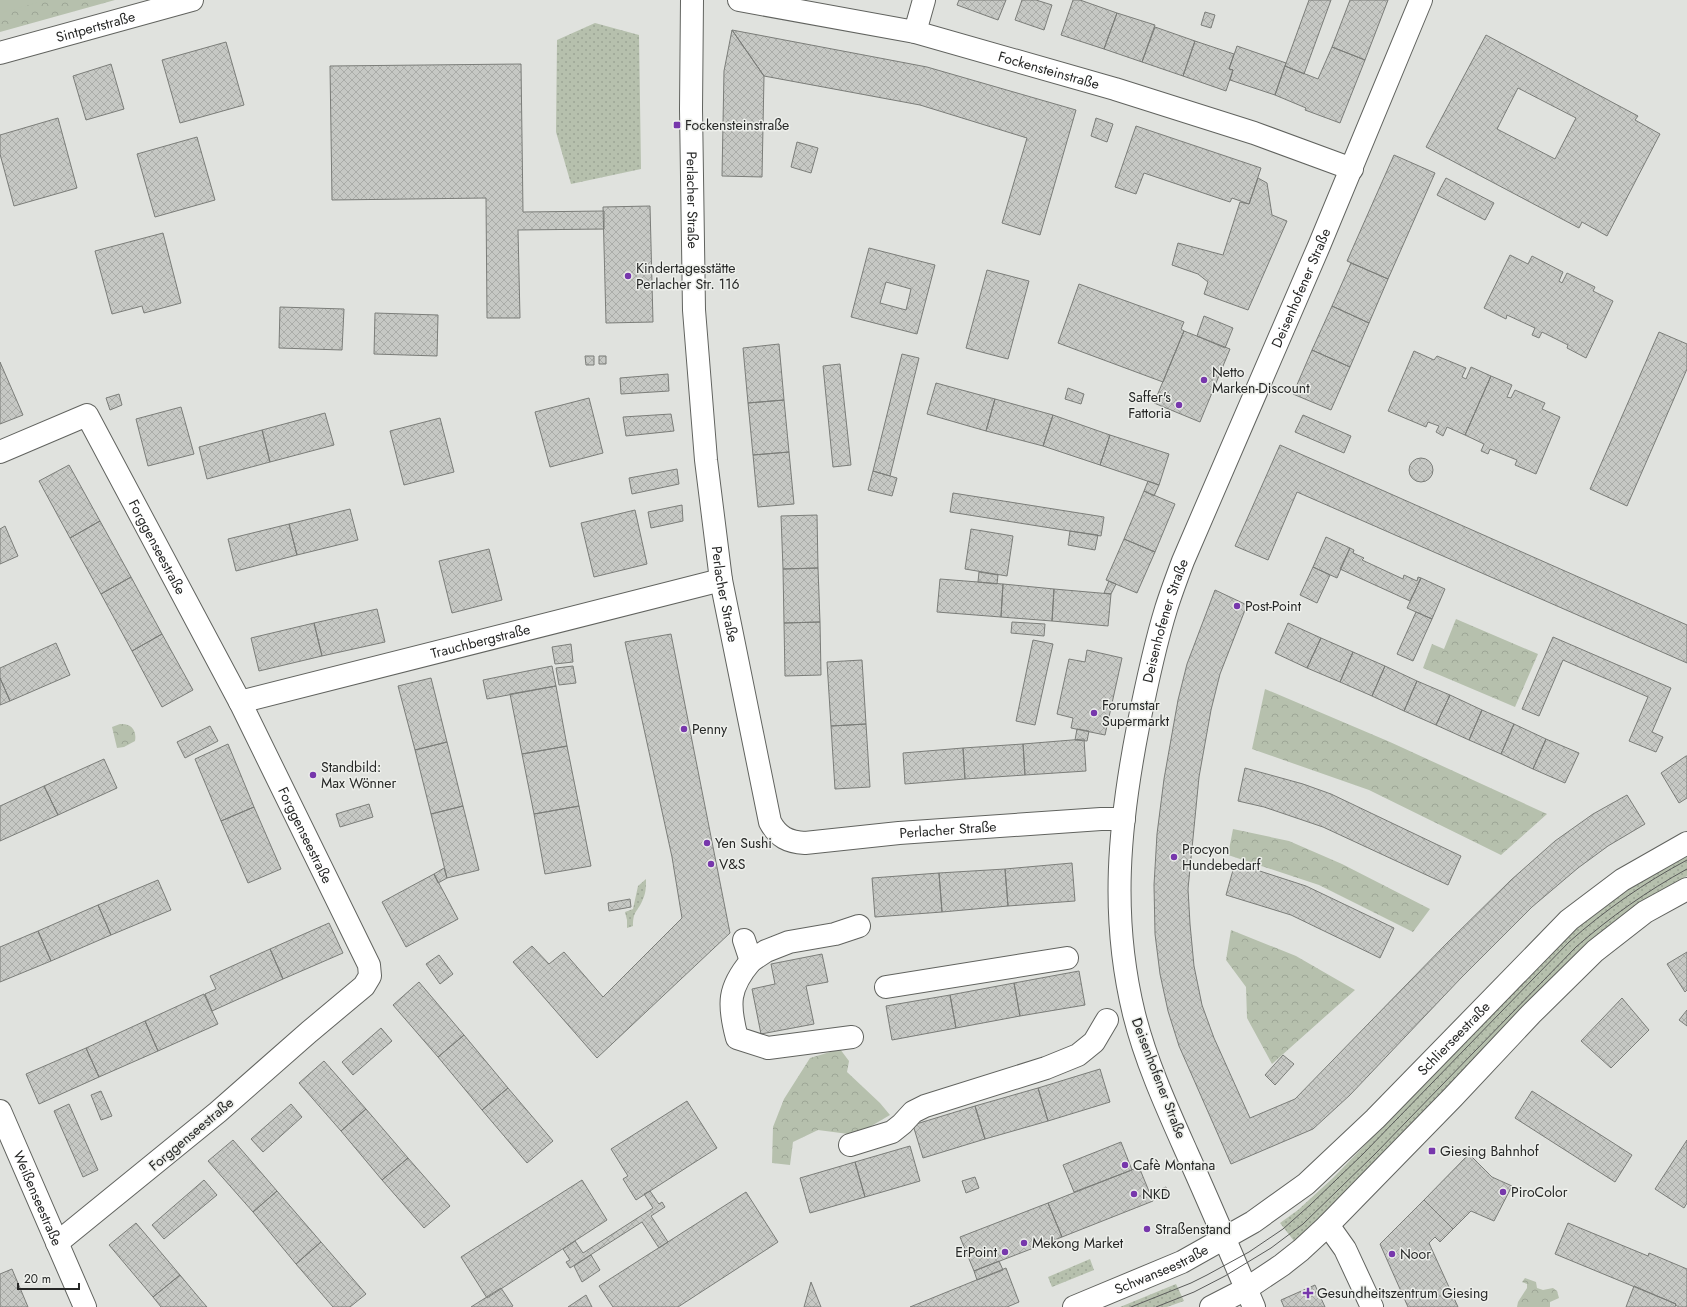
<svg xmlns="http://www.w3.org/2000/svg" width="1687" height="1307" font-family="Jost,sans-serif">
  <style>
    .grass { fill: url(#grass-dots) }
    .forest { fill: url(#forest-crowns) }
    .garden { fill: #b6c0ad }
    .building { fill: url(#building-cross-hatch); stroke: #7b7d79; fill-rule: evenodd }
    .lines { fill: none; stroke-linecap: round; stroke-linejoin: round }
    .minor-casing { stroke: #61635f; stroke-width: 24 }
    .major-casing { stroke: #61635f; stroke-width: 24 }
    .minor { stroke: #fff; stroke-width: 22 }
    .major { stroke: #fff; stroke-width: 22 }
    .tram { stroke: #595a59; stroke-width: 1 }
    .poi-dot { fill: #7737ac; stroke: #edefeb; stroke-width: 1.5 }
    .labels { text-anchor: middle; stroke-width: 3; stroke-linejoin: round; paint-order: stroke }
    .street-label { font-size: 14px; fill: #262726; stroke: #edefeb }
    .poi-label { font-size: 14px; fill: #262726; stroke: #edefeb; text-anchor: start }
  </style>
  <defs>
    <pattern id="grass-dots" width="8" height="8" patternUnits="userSpaceOnUse"><rect width="8" height="8" fill="#b6c0ad"/><path d="M2 2h.1M6 6h.1" fill="none" stroke="#9ca595" stroke-width="1.8" stroke-linecap="round"/></pattern>
    <pattern id="forest-crowns" width="20" height="18" patternUnits="userSpaceOnUse"><rect width="20" height="18" fill="#b6c0ad"/><path d="M2 6a3 3 0 1 1 6 0M12 15a3 3 0 1 1 6 0" fill="none" stroke="#9ca595"/></pattern>
    <pattern id="building-cross-hatch" width="8" height="8" patternUnits="userSpaceOnUse"><rect width="8" height="8" fill="#c6c8c4"/><path d="M0 0l8 8M0 8l8-8" fill="none" stroke="#aaaca8"/></pattern>
  </defs>
  <rect width="100%" height="100%" fill="#e0e2de"/>
  <path class="grass" d="M595 23 639 35 641 169 571 184 556 132 557 40Z
    M1687 853V876L1639 904 1523 1009 1339 1199 1294 1241 1280 1223 1298 1210 1334 1177 1573 930 1626 889Z
    M646 879C646 886 646 893 643 899 638 912 633 910 633 926L627 928V920L625 912 633 909 638 886Z
    M1090 1259 1094 1270 1052 1287 1048 1277Z
    M1176 1284 1184 1301 1167 1307H1120Z"/>
  <path class="forest" d="M0 0H115L0 32Z
    M1456 619 1538 654 1515 707 1423 668 1432 644 1444 649Z
    M1265 689 1390 742 1547 814 1501 855 1369 790 1252 749Z
    M120 724C131 723 137 730 135 741L124 747 117 748 112 727Z
    M1233 829 1289 841 1342 864 1430 909 1413 932 1319 885 1228 855Z
    M1231 930 1296 956 1355 990 1272 1064 1247 1018 1246 987 1226 960Z
    M840 1049 849 1061 847 1072 880 1103 890 1115 856 1135 818 1130 793 1142 790 1165 772 1163 773 1127 784 1099 810 1058Z
    M1525 1278 1536 1282 1537 1288 1543 1290 1553 1288 1557 1291 1559 1298 1550 1302V1307H1517L1518 1302 1527 1288V1284L1522 1282Z"/>
  <path class="garden" d="M0 0H47L0 13Z"/>
  <path class="building" d="M959 0H1006L998 20 957 5Z
    M1022 0H1036L1052 5 1044 30 1015 20Z
    M1073 0H1080L1117 13 1104 49 1061 35Z
    M1309 0H1331L1304 74 1285 66Z
    M1350 0H1388L1365 60 1332 47Z
    M1205 12 1215 15 1211 28 1201 25Z
    M1117 13 1155 25 1142 62 1104 49Z
    M1155 27 1195 41 1183 76 1142 62Z
    M732 30 927 67 1076 110 1040 235 1002 223 1027 138 920 105 764 76Z
    M732 30 764 76 762 177 722 176 724 71Z
    M1486 35 1638 116 1635 120 1660 134 1607 236 1582 222 1579 228 1426 147ZM1518 88 1576 118 1555 159 1497 129Z
    M1195 41 1234 54 1229 69 1233 70 1226 91 1183 76Z
    M226 42 244 105 180 123 162 60Z
    M1237 46 1286 63 1275 95 1230 80 1233 70 1229 69Z
    M1332 47 1365 60 1340 123 1305 110 1306 108 1275 95 1285 66 1318 79Z
    M111 64 124 109 86 120 73 76Z
    M521 64 523 212 604 211V229L518 230 520 318H487L486 198 332 200 330 66Z
    M58 118 77 188 14 206 0 154V135Z
    M1096 118 1113 124 1107 142 1091 136Z
    M1136 126 1261 168 1249 204 1232 198 1230 202 1144 173 1136 194 1115 187Z
    M197 137 215 200 155 217 137 154Z
    M797 142 818 148 811 173 791 167Z
    M1394 155 1435 173 1388 279 1347 261Z
    M1258 178 1267 183 1272 215 1287 221 1248 310 1204 294 1208 282 1198 274 1172 265 1178 243 1223 255 1240 202 1249 204Z
    M1446 178 1494 203 1485 220 1437 195Z
    M650 206 653 322 606 323 603 207Z
    M163 233 181 303 144 313 142 306 112 314 95 251Z
    M869 248 935 265 917 334 851 317ZM886 282 911 289 906 310 880 303Z
    M1510 255 1528 264 1532 256 1563 272 1559 281 1562 283 1567 273 1595 287 1593 291 1613 301 1586 358 1567 348 1568 345 1542 332 1539 338 1532 335 1535 328 1507 315 1506 319 1484 308Z
    M1351 263 1388 279 1369 323 1332 306Z
    M987 270 1029 281 1008 359 966 348Z
    M1079 284 1184 322 1181 329 1184 331 1163 382 1058 343Z
    M1332 306 1369 323 1350 367 1312 350Z
    M280 307 344 309 342 350 279 348Z
    M375 313 438 315 437 356 374 354Z
    M1204 316 1233 328 1225 348 1197 336Z
    M1184 331 1230 349 1200 422 1154 403Z
    M1659 332 1687 344V369L1627 506 1590 489Z
    M779 344 784 400 748 403 743 348Z
    M1312 350 1350 367 1331 410 1293 394Z
    M1414 351 1434 360 1437 356 1466 368 1462 377 1466 379 1471 367 1491 376 1465 435 1447 427 1443 436 1436 432 1439 426 1428 422 1426 427 1388 411Z
    M902 354 919 358 890 476 873 471Z
    M585 356H594V365H586Z
    M599 356H606V364H599Z
    M0 362 23 415 0 424Z
    M840 364 851 465 833 467 823 366Z
    M668 374 669 391 621 394 620 378Z
    M1491 376 1512 385 1507 397 1511 398 1515 390 1545 403 1542 409 1560 417 1536 474 1515 465 1517 460 1490 449 1488 454 1481 451 1484 444 1465 435Z
    M936 383 995 399 986 431 927 414Z
    M1068 388 1084 394 1081 404 1065 399Z
    M119 394 122 405 110 410 106 398Z
    M589 398 603 453 550 467 535 412Z
    M995 399 1053 415 1043 446 986 431Z
    M784 400 789 452 753 455 748 403Z
    M181 407 194 454 148 466 136 419Z
    M325 413 334 445 270 462 262 430Z
    M671 414 674 431 626 436 623 417Z
    M1053 415 1110 435 1100 465 1043 446Z
    M1303 415 1351 436 1344 453 1295 432Z
    M440 418 454 472 404 485 390 431Z
    M262 430 270 462 207 479 199 447Z
    M1110 435 1169 454 1159 485 1100 465Z
    M1280 445 1687 625V663L1297 492 1268 560 1235 546Z
    M789 452 794 504 758 507 753 455Z
    M1409 470a12 12 0 1 1 24 0a12 12 0 1 1-24 0Z
    M69 465 100 521 70 538 39 481Z
    M677 469 679 484 632 494 629 478Z
    M873 471 897 478 892 496 868 490Z
    M1148 481 1159 485 1154 496 1144 491Z
    M1144 491 1175 504 1155 552 1124 539Z
    M953 493 1104 517 1101 536 950 512Z
    M682 505 683 521 651 528 648 512Z
    M350 509 358 540 297 555 289 524Z
    M635 510 647 564 594 577 581 523Z
    M817 515 818 568 783 569 781 516Z
    M100 521 131 577 101 594 70 538Z
    M289 524 297 555 236 571 228 539Z
    M5 526 18 556 0 564V529Z
    M971 529 1013 536 1007 576 965 569Z
    M1070 531 1098 535 1095 550 1068 545Z
    M1326 537 1350 548 1337 578 1313 567Z
    M1124 539 1155 552 1137 593 1106 580Z
    M1350 548 1354 550 1353 553 1364 558 1362 560 1403 579 1404 575 1417 581 1418 577 1421 578 1410 601 1340 569Z
    M489 549 502 600 452 613 439 561Z
    M1313 567 1330 575 1317 603 1300 595Z
    M818 568 820 622 784 623 783 569Z
    M979 572 998 575 997 584 978 582Z
    M131 577 162 634 132 651 101 594Z
    M1421 578 1445 589 1432 619 1407 608Z
    M940 579 1003 584 1001 617 937 612Z
    M1109 581 1116 584 1111 594 1104 593Z
    M1003 584 1054 589 1052 621 1001 617Z
    M1054 589 1111 594 1108 626 1052 621Z
    M1215 590 1247 605 1220 674 1211 710 1199 777 1188 889 1190 924 1194 966 1202 1005 1214 1038 1250 1118 1295 1099 1447 943 1511 880 1555 841 1593 814 1627 795 1645 824 1608 846 1578 868 1532 907 1461 978 1350 1095 1313 1129 1231 1164 1179 1046 1168 1011 1160 974 1155 934 1154 885 1157 834 1164 779 1178 700 1187 664Z
    M377 609 385 642 322 656 314 623Z
    M1416 612 1432 619 1413 661 1397 654Z
    M820 622 821 675 785 676 784 623Z
    M1012 622 1045 624 1044 636 1011 633Z
    M314 623 322 656 259 671 251 638Z
    M1288 623 1321 638 1307 668 1275 653Z
    M162 634 193 690 162 707 132 651Z
    M671 634 730 933 597 1058 513 962 532 946 549 964 564 952 603 997 682 918 672 857 625 642Z
    M1553 637 1671 688 1652 732 1663 737 1656 752 1629 741 1648 697 1563 660 1539 716 1522 709Z
    M1321 638 1353 652 1340 682 1307 668Z
    M1033 640 1053 644 1035 725 1016 721Z
    M56 643 70 675 10 701 0 678V668Z
    M571 644 573 662 555 664 552 647Z
    M1087 650 1122 658 1105 735 1071 728 1073 718 1057 714 1069 659 1085 662Z
    M1353 652 1385 666 1372 696 1340 682Z
    M862 660 866 724 831 726 827 662Z
    M552 666 556 686 487 699 483 680Z
    M573 666 576 683 559 685 556 668Z
    M1385 666 1417 681 1404 711 1372 696Z
    M0 678 10 701 0 705Z
    M431 678 447 742 415 750 398 686Z
    M1417 681 1450 695 1436 725 1404 711Z
    M556 686 567 746 522 754 510 694Z
    M1450 695 1482 710 1469 740 1436 725Z
    M1482 710 1514 724 1501 754 1469 740Z
    M866 724 870 787 835 789 831 726Z
    M1514 724 1546 739 1533 769 1501 754Z
    M210 726 218 741 185 758 177 742Z
    M1077 729 1089 731 1087 741 1075 740Z
    M1084 739 1086 771 1025 775 1023 744Z
    M1546 739 1579 753 1565 783 1533 769Z
    M447 742 463 806 431 814 415 750Z
    M228 744 254 807 221 821 195 759Z
    M1023 744 1025 775 965 779 963 748Z
    M567 746 579 806 534 814 522 754Z
    M963 748 965 779 905 784 903 753Z
    M1686 756H1687V798L1679 803 1661 773Z
    M104 759 117 788 58 815 44 786Z
    M1245 768 1303 784 1331 794 1461 856 1448 885 1323 827 1264 807 1238 801Z
    M44 786 58 815 0 841V806Z
    M369 804 373 817 340 827 336 814Z
    M463 806 479 870 447 878 431 814Z
    M579 806 591 866 545 874 534 814Z
    M254 807 281 869 248 883 221 821Z
    M1072 863 1075 901 1008 906 1005 869Z
    M1235 863 1306 886 1394 928 1380 958 1291 915 1226 895Z
    M444 868 447 878 438 883 434 874Z
    M1005 869 1008 906 942 912 939 873Z
    M939 873 942 912 875 917 872 878Z
    M434 874 458 919 406 947 382 902Z
    M158 880 171 910 111 935 98 905Z
    M630 899 631 907 609 911 608 903Z
    M98 905 111 935 51 961 38 931Z
    M329 923 343 953 283 979 270 949Z
    M38 931 51 961 0 982V947Z
    M270 949 283 979 212 1011 205 994 216 989 210 976Z
    M1687 952V990L1685 992 1667 964Z
    M822 954 828 982 806 986 814 1024 761 1034 752 989 775 984 771 964Z
    M439 955 453 974 440 984 426 964Z
    M1079 971 1085 1005 1020 1016 1014 983Z
    M419 982 464 1035 438 1057 393 1005Z
    M1014 983 1020 1016 956 1028 950 995Z
    M204 994 218 1024 158 1051 145 1021Z
    M950 995 956 1028 892 1040 886 1006Z
    M1622 998 1649 1030 1611 1068 1581 1041Z
    M1687 1010V1026L1679 1020Z
    M145 1021 158 1051 99 1077 86 1048Z
    M381 1028 392 1041 353 1075 342 1062Z
    M464 1035 508 1088 482 1110 438 1057Z
    M86 1048 99 1077 39 1104 26 1074Z
    M1283 1055 1294 1064 1275 1085 1265 1075Z
    M324 1061 366 1109 341 1131 299 1083Z
    M1100 1069 1110 1102 1048 1121 1038 1088Z
    M508 1088 553 1141 527 1163 482 1110Z
    M1038 1088 1048 1121 985 1139 975 1106Z
    M101 1091 112 1116 101 1120 91 1095Z
    M1532 1091 1632 1155 1615 1182 1515 1118Z
    M687 1101 717 1148 636 1200 623 1179 628 1176 611 1149Z
    M69 1104 98 1170 83 1177 54 1111Z
    M291 1104 302 1117 263 1152 251 1139Z
    M975 1106 985 1139 923 1158 913 1125Z
    M366 1109 408 1158 382 1180 341 1131Z
    M233 1140 277 1191 253 1212 208 1161Z
    M1687 1140V1203L1684 1208 1655 1189Z
    M1121 1142 1132 1170 1074 1192 1063 1165Z
    M910 1146 920 1181 865 1197 855 1162Z
    M1469 1154 1492 1177 1512 1186 1494 1221 1471 1211 1453 1229 1424 1200Z
    M408 1158 450 1206 424 1228 382 1180Z
    M855 1162 865 1197 810 1213 800 1178Z
    M1139 1167 1153 1201 1062 1237 1048 1203Z
    M975 1177 979 1188 966 1193 962 1181Z
    M204 1180 217 1195 164 1239 152 1225Z
    M582 1180 607 1220 487 1298 461 1257Z
    M1166 1187 1169 1194 1153 1200 1150 1193Z
    M277 1191 321 1242 296 1264 253 1212Z
    M650 1191 659 1204 662 1202 665 1207 651 1216 668 1242 659 1248 642 1222 570 1268 566 1262 570 1260 563 1249 575 1241 583 1253 653 1208 644 1194Z
    M746 1192 778 1242 678 1307H613L599 1286Z
    M1424 1200 1453 1229 1440 1242 1435 1237 1429 1243 1458 1307H1408L1380 1244Z
    M1048 1203 1062 1237 974 1271 960 1237Z
    M136 1223 180 1275 153 1297 109 1245Z
    M1568 1223 1648 1256 1649 1253 1687 1269V1307H1679L1675 1305 1676 1304 1555 1254Z
    M321 1242 366 1294 350 1307H333L296 1264Z
    M591 1255 600 1270 582 1282 574 1266Z
    M999 1261 1003 1270 977 1280 974 1271Z
    M1006 1268 1019 1302 1007 1307H910Z
    M12 1269 28 1307H0V1274Z
    M180 1275 200 1299 207 1307H161L153 1297Z
    M811 1282 821 1307H804Z
    M1315 1285 1325 1307H1284L1281 1300Z
    M1634 1286 1676 1304 1675 1307H1626Z
    M501 1288 513 1306 511 1307H471Z
    M586 1295 592 1307H568Z"/>
  <g class="lines">
    <g class="minor-casing">
      <g id="minor">
        <path id="s1" d="M692 0 691 109 694 310 706 460 721 580 770 822C778 837 788 842 805 843L899 833 1101 819H1124"/>
        <path id="s2" d="M739 0 915 32 1115 89 1254 133 1352 169"/>
        <path d="M915 32 924 0"/>
        <path id="s3" d="M0 53 192 0"/>
        <path id="s4" d="M0 452 87 415 240 702 369 965 370 976 364 986 309 1032 218 1112 57 1243"/>
        <path id="s5" d="M240 702 721 580"/>
        <path d="M744 940 751 961 766 951 789 942 835 934 859 926"/>
        <path d="M751 961C728 988 728 1004 737 1038L768 1048 852 1037"/>
        <path d="M886 987 1067 958"/>
        <path id="s6" d="M0 1111 85 1307"/>
        <path d="M850 1145 892 1132 902 1124 913 1112 925 1106 1046 1068 1078 1055 1094 1042 1107 1020"/>
        <path d="M1328 1225 1345 1249 1372 1307"/>
        <path id="s7" d="M1254 1307C1232 1256 1210 1204 1187 1153 1167 1108 1146 1062 1134 1014 1110 916 1119 825 1138 727 1146 687 1154 648 1166 609 1171 593 1177 577 1183 561L1319 246 1421 0"/>
      </g>
    </g>
    <g class="major-casing">
      <g id="major">
        <path id="s8" d="M1074 1307 1182 1262 1253 1222 1306 1184 1375 1119 1569 920 1622 880 1687 843"/>
        <path d="M1211 1307 1246 1289 1282 1265 1301 1250 1328 1225 1453 1097 1531 1014 1595 951 1645 912 1687 889"/>
      </g>
    </g>
    <use href="#minor" class="minor"/>
    <use href="#major" class="major"/>
    <path class="tram" d="M1131 1307 1191 1283 1207 1275 1249 1252 1283 1229 1310 1205 1363 1154 1569 942C1605 910 1644 883 1687 860
      M1156 1307 1194 1292 1225 1276 1271 1248 1303 1224 1374 1155 1576 947C1610 917 1647 891 1687 869"/>
  </g>
  <g class="poi-dot">
    <rect x="673" y="121" width="8" height="8" rx="2"/>
    <circle cx="628" cy="276" r="4"/>
    <circle cx="1204" cy="380" r="4"/>
    <circle cx="1179" cy="405" r="4"/>
    <circle cx="1237" cy="606" r="4"/>
    <circle cx="1094" cy="713" r="4"/>
    <circle cx="684" cy="729" r="4"/>
    <circle cx="313" cy="775" r="4"/>
    <circle cx="707" cy="843" r="4"/>
    <circle cx="1174" cy="857" r="4"/>
    <circle cx="711" cy="864" r="4"/>
    <rect x="1428" y="1147" width="8" height="8" rx="2"/>
    <circle cx="1125" cy="1165" r="4"/>
    <circle cx="1503" cy="1192" r="4"/>
    <circle cx="1134" cy="1194" r="4"/>
    <circle cx="1147" cy="1229" r="4"/>
    <circle cx="1024" cy="1243" r="4"/>
    <circle cx="1005" cy="1252" r="4"/>
    <circle cx="1392" cy="1254" r="4"/>
    <path d="M1306 1287h4v4h4v4h-4v4h-4v-4h-4v-4h4z"/>
  </g>
  <g class="labels">
    <g class="street-label">
      <text dy="5" stroke="none"><textPath href="#s3" startOffset="99">Sintpertstraße</textPath></text>
      <text dy="5" stroke="none"><textPath href="#s2" startOffset="318">Fockensteinstraße</textPath></text>
      <text dy="5" stroke="none"><textPath href="#s1" startOffset="200">Perlacher Straße</textPath></text>
      <text dy="5" stroke="none"><textPath href="#s7" startOffset="1076">Deisenhofener Straße</textPath></text>
      <text dy="5" stroke="none"><textPath href="#s4" startOffset="244">Forggenseestraße</textPath></text>
      <text dy="5" stroke="none"><textPath href="#s1" startOffset="596">Perlacher Straße</textPath></text>
      <text dy="5" stroke="none"><textPath href="#s7" startOffset="716">Deisenhofener Straße</textPath></text>
      <text dy="5" stroke="none"><textPath href="#s5" startOffset="248">Trauchbergstraße</textPath></text>
      <text dy="5" stroke="none"><textPath href="#s1" startOffset="1015">Perlacher Straße</textPath></text>
      <text dy="5" stroke="none"><textPath href="#s4" startOffset="568">Forggenseestraße</textPath></text>
      <text dy="5" stroke="none"><textPath href="#s8" startOffset="471">Schlierseestraße</textPath></text>
      <text transform="translate(1159 1078) rotate(69)" y="5">Deisenhofener Straße</text>
      <text transform="translate(191 1134) rotate(-40)" y="5">Forggenseestraße</text>
      <text dy="5" stroke="none"><textPath href="#s6" startOffset="95">Weißenseestraße</textPath></text>
      <text dy="5" stroke="none"><textPath href="#s8" startOffset="95">Schwanseestraße</textPath></text>
    </g>
    <g class="poi-label">
      <text x="685" y="130">Fockensteinstraße</text>
      <text x="636" y="273">Kindertagesstätte<tspan x="636" dy="16">Perlacher Str. 116</tspan></text>
      <text x="1212" y="377">Netto<tspan x="1212" dy="16">Marken-Discount</tspan></text>
      <text x="1171" y="402" text-anchor="end">Saffer's<tspan x="1171" dy="16">Fattoria</tspan></text>
      <text x="1245" y="611">Post-Point</text>
      <text x="1102" y="710">Forumstar<tspan x="1102" dy="16">Supermarkt</tspan></text>
      <text x="692" y="734">Penny</text>
      <text x="321" y="772">Standbild:<tspan x="321" dy="16">Max Wönner</tspan></text>
      <text x="715" y="848">Yen Sushi</text>
      <text x="1182" y="854">Procyon<tspan x="1182" dy="16">Hundebedarf</tspan></text>
      <text x="719" y="869">V&amp;S</text>
      <text x="1440" y="1156">Giesing Bahnhof</text>
      <text x="1133" y="1170">Cafè Montana</text>
      <text x="1511" y="1197">PiroColor</text>
      <text x="1142" y="1199">NKD</text>
      <text x="1155" y="1234">Straßenstand</text>
      <text x="1032" y="1248">Mekong Market</text>
      <text x="997" y="1257" text-anchor="end">ErPoint</text>
      <text x="1400" y="1259">Noor</text>
      <text x="1317" y="1298">Gesundheitszentrum Giesing</text>
    </g>
  </g>
  <path d="M18 1283v6h61v-6" fill="none" stroke="#262726" stroke-width="2"/>
  <text x="24" y="1283" font-size="12" fill="#262726" stroke="#edefeb" stroke-width="3" paint-order="stroke">20 m</text>
</svg>
